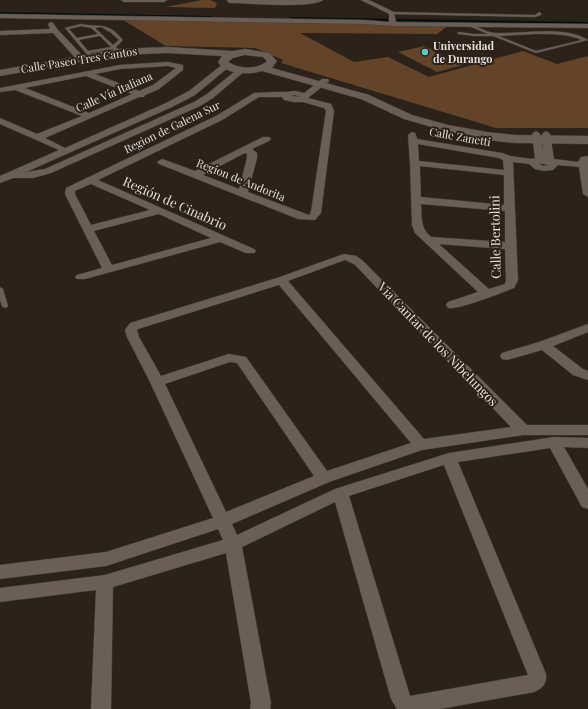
<svg xmlns="http://www.w3.org/2000/svg" width="588" height="709" font-family="'Playfair Display',serif">
  <style>
    .green { fill: #634428 }
    .lines { fill: none; stroke-linecap: round; stroke-linejoin: round }
    .canal { fill: #051010; fill-rule: evenodd }
    .service-casing { stroke: #453e38; stroke-width: 1 }
    .minor-casing { stroke: #453e38; stroke-width: 1 }
    .tertiary-casing { stroke: #453e38; stroke-width: 1 }
    .service { fill: #695f56; fill-rule: evenodd }
    .minor { fill: #695f56; fill-rule: evenodd }
    .tertiary { fill: #695f56; fill-rule: evenodd }
    .poi-dot { fill: #54cdc8; stroke: #2b221a; stroke-width: 1.5 }
    .labels { text-anchor: middle; stroke-width: 4; stroke-linejoin: round; paint-order: stroke }
    .far-poi-label { font-size: 11px; font-weight: bold; fill: #e4ded9; stroke: #2b221a; text-anchor: start }
    .far-street-label { font-size: 11px; fill: #e4ded9; stroke: #2b221a }
    .street-label { font-size: 13px; fill: #e4ded9; stroke: #2b221a }
  </style>
  <rect width="100%" height="100%" fill="#2b221a"/>
  <path class="green" d="M202 0H210L217 3 215 8 166 7Z
    M123 20 449 25 437 34 300 33 354 62 388 57 429 77 523 51 557 64 588 56V128H496L281 63 283 60 255 48 166 46Z
    M424 46 463 65 437 72 398 52Z"/>
  <g class="lines">
    <path class="canal" d="M0 12 210 16 214 18 210 20 0 16Z
      M291 17 588 22V26L294 21 290 19Z"/>
    <g class="service-casing">
      <path id="service" d="M392 12 535 15 539 12 541 13V15L535 17 391 14Z
        M81 24C102 28 107 21 123 40L116 47 120 51V53H118L114 49 90 53 92 56 89 57 65 28ZM81 26 91 28 98 34 77 38 69 29ZM101 27 110 32 119 40 113 45 95 28ZM100 36 111 47 88 51 79 40Z
        M470 24C478 27 488 33 496 33 523 34 565 25 588 40L536 53 493 36H474L458 34 457 33 459 32 474 34H488L469 26 468 25ZM536 34C552 34 568 34 582 40L536 51 499 36Z
        M0 287 3 289 8 306 7 307 5 308 2 306 0 300Z"/>
    </g>
    <g class="minor-casing">
      <path id="minor" d="M121 0H167L164 2H124Z
        M227 0H323C310 9 248 3 230 3L228 2Z
        M361 0H369L394 12 396 22 588 24V28L393 26 365 24 0 18V14L365 20 389 22V14Z
        M51 22 53 23 58 30 83 56V60H77L53 33 0 35V31L50 29 48 24Z
        M168 62 183 65V70L159 89 145 95 144 97H139L45 138 65 148 166 103 189 91 223 64H226L230 66 195 95 172 107 26 172 45 169 194 102 207 94 239 68H245L246 70 213 98 200 106 51 173 33 178H13L0 183V176L59 150 0 124V118L37 134 82 116 15 90 0 92V88L120 65ZM168 66 176 68 153 85 139 91 95 74 120 69ZM86 76 132 94 89 113 25 88Z
        M322 79H328L329 81 308 98 331 104 334 111 321 213 315 220 298 219 159 164 157 162 162 159 165 160 195 171 263 137H269L271 139 269 141 252 149 257 153V158L248 192 309 215 311 212 326 111 324 108 303 102H294L284 100 282 97H259L222 120 98 180 254 249 256 251 254 253H246L220 242 85 279H77L75 277 77 275 102 268 65 194 66 188 216 116 254 93 273 92H286L295 91 304 93ZM295 95 300 97 291 96ZM245 153 247 154V158L239 189 203 175ZM91 184 150 210 91 225 75 194V191ZM159 214 211 238 112 265 94 231Z
        M536 131 540 134 543 151 542 134 546 131 550 134 554 159 578 162 581 157 588 156V197L583 194 579 167 558 165 553 170 544 171 535 169 529 164 513 162 518 280 514 288C501 293 459 310 448 308L446 305 448 302 478 292 415 233 412 225 410 163 408 135 412 132 415 133 417 139 502 153 510 156 532 159 535 158 532 134ZM418 144 499 158 503 160 504 170 419 161ZM539 163 548 165 543 166ZM420 166 504 175V205L421 197ZM421 204 505 211V242L431 237C420 228 422 217 421 204ZM439 244 505 249 506 280 505 284 489 289Z
        M344 254 356 256 362 260 527 425H588V435H523L422 450 329 482 232 524 237 535 335 489 449 453 554 437 588 438V448L564 447 588 489V509L582 507 550 448 458 462 546 674C547 684 543 688 534 692L440 709H397L391 699 335 502 242 547 271 703 270 709H250L251 703 226 553 113 587 111 709H91L96 590 0 602V588L105 575 223 540 218 529 106 566 0 579V565L106 552 213 518 150 382 127 337 125 330 130 323 277 278ZM345 260 354 264 511 427 424 439 288 281ZM279 285 411 443 327 471 246 357 229 354 161 376 139 337 137 330 138 329ZM230 362 237 363 314 476 226 512 165 384ZM444 465 528 675 410 696 349 496Z
        M588 324V332L553 346 583 369 588 371V380L573 375 542 350 507 360 502 359 500 356 502 353 539 342Z"/>
    </g>
    <g class="tertiary-casing">
      <path id="tertiary" d="M167 47 233 51 245 49 269 53 277 61 272 68 369 95 412 115 448 125 487 132 515 135 588 136V144L515 143 487 140 446 131 404 119 361 99 262 71C250 75 225 75 218 62L222 56 167 53 119 55 0 76V70L119 49ZM245 55 263 57 267 61C257 70 239 69 228 62L233 58Z"/>
    </g>
    <use href="#service" class="service"/>
    <use href="#minor" class="minor"/>
    <use href="#tertiary" class="tertiary"/>
  </g>
  <circle class="poi-dot" cx="425" cy="52" r="4"/>
  <g class="labels">
    <g class="far-poi-label">
      <text x="433" y="50">Universidad<tspan x="433" dy="13">de Durango</tspan></text>
    </g>
    <g class="far-street-label">
      <text transform="translate(79 60) rotate(-9)" y="4">Calle Paseo Tres Cantos</text>
      <text transform="translate(114 92) rotate(-24)" y="4">Calle Vía Italiana</text>
      <text transform="translate(172 127) rotate(-26)" y="4">Region de Galena Sur</text>
      <text transform="translate(460 137) rotate(10)" y="4">Calle Zanetti</text>
      <text transform="translate(241 180) rotate(22)" y="4">Region de Andorita</text>
    </g>
    <g class="street-label">
      <text transform="translate(175 203) rotate(24)" y="5">Región de Cinabrio</text>
      <text transform="translate(495 237) rotate(-91)" y="5">Calle Bertolini</text>
      <text transform="translate(438 344) rotate(46)" y="5">Via Cantar de los Nibelungos</text>
    </g>
  </g>
</svg>
